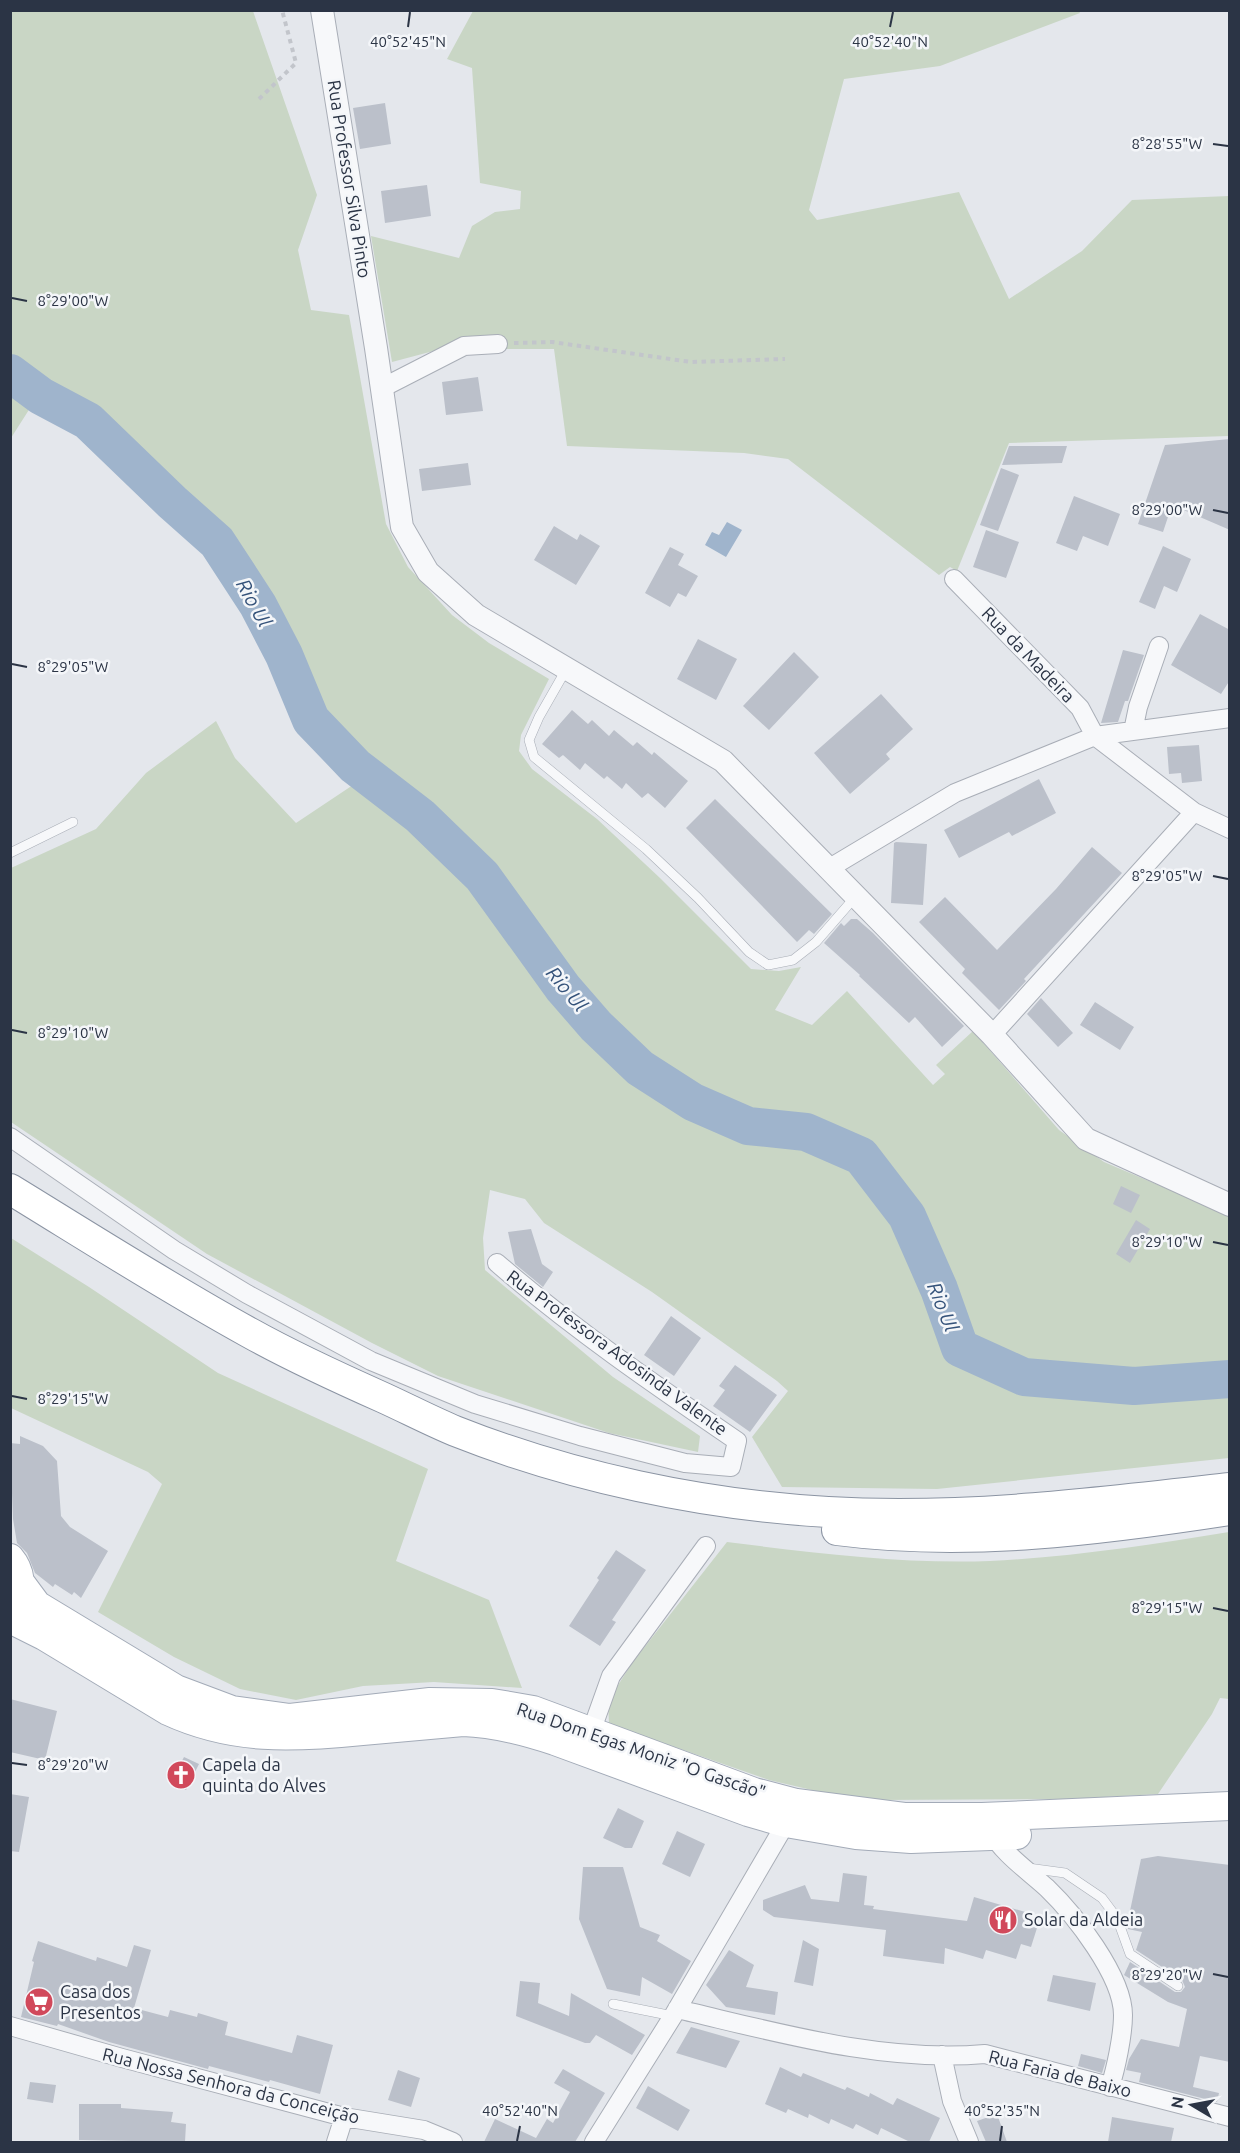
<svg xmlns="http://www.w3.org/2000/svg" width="1240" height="2153" font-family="Ubuntu,sans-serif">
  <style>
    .green { fill: #c9d6c5 }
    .water { fill: #9fb4cc }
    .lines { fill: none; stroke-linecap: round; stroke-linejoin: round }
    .river { stroke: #9fb4cc; stroke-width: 38 }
    .building { fill: #bbc0ca }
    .service-casing { stroke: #a9aeb7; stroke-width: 10 }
    .minor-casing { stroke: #a9aeb7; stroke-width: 20 }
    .tertiary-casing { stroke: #a9aeb7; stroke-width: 24 }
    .primary-casing { stroke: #a3abb8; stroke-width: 30 }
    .trunk-casing { stroke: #8b94a3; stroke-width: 32 }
    .path { stroke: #c2c5cb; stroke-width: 4; stroke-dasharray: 4.5 4.5; stroke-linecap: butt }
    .service { stroke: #f7f8fa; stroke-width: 9 }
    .minor { stroke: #f7f8fa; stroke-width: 18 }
    .tertiary { stroke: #f7f8fa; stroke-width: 22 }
    .primary { stroke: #fff; stroke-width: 28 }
    .trunk { stroke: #fff; stroke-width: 30 }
    .ticks { fill: none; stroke: #2b3445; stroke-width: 2 }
    .labels { text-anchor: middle; stroke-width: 5; stroke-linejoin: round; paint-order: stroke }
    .street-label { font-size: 18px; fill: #2b3445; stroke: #f4f6f9 }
    .poi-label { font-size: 18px; fill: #2b3445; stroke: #f4f6f9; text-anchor: start }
    .water-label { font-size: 20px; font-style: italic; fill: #34527a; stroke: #f4f6f9 }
    .ticks-label { font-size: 15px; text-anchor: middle; fill: #2b3445; stroke: #f4f6f9; stroke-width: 5; stroke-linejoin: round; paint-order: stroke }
  </style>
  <rect width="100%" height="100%" fill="#e4e7ec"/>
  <path class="green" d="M11 11H253L317 195 298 250 311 310 349 315 386 524 408 567 452 615 489 643 549 679 521 735 519 751 532 769 597 819 660 878 751 969 779 971 801 967 775 1010 812 1025 847 991 933 1085 945 1074 936 1065 973 1031 1059 1130 1104 1162 1229 1215V1371L1103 1378 1045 1373 1009 1364 970 1345 958 1327 941 1272 915 1220 885 1175 865 1152 827 1135 796 1124 745 1118 651 1070 603 1025 464 844 423 808 359 761 317 717 272 613 230 549 160 476 46 383 11 438Z
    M473 11H1079L1080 13 940 66 844 79 809 210 817 220 959 192 1009 299 1082 251 1132 200 1229 196V436L1009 443 957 571 950 567 939 575 788 459 744 453 567 446 554 349H441L392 362 371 236 459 258 472 226 495 212 520 209 521 191 480 183 472 68 447 59Z
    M216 721 235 758 296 823 359 781 409 820 475 883 534 964 579 1019 627 1071 695 1114 741 1135 804 1142 862 1175 901 1231 951 1353 1023 1386 1099 1392 1229 1386V1458L937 1489 782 1487 752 1437 788 1391 777 1381 652 1292 544 1223 525 1199 490 1190 483 1238 485 1270 613 1377 700 1436 698 1452 609 1433 438 1376 372 1343 207 1254 11 1122V868L96 829 146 773Z
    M11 1238 89 1287 218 1373 428 1469 396 1561 489 1600 522 1688 434 1682 363 1686 296 1700 240 1689 174 1657 98 1612 162 1484 148 1472 11 1408Z
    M1229 1532V1699L1220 1698 1212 1714 1158 1794 1069 1799 872 1800 816 1791 769 1780 609 1724 608 1701 632 1663 727 1542C814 1553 903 1564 990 1561 1071 1557 1150 1545 1229 1532Z"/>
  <path class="water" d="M727 522 742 530 726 557 705 545 712 532 719 535Z"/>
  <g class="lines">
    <path class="river" d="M10 373 41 396 88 421 172 502 217 542 258 605 284 655 311 720 355 766 420 816 482 876 563 988 596 1026 640 1068 693 1102 748 1126 806 1132 861 1156 907 1216 939 1289 960 1348 1024 1377 1134 1386 1230 1379"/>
  </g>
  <path class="building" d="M385 103 391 144 360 149 353 108Z
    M427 185 431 216 385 223 381 191Z
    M478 377 483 411 446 415 442 382Z
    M1230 439V530L1172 505 1163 532 1138 524 1165 445Z
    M1009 446H1067L1062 463 1002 465Z
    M468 463 471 485 422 491 419 469Z
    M1001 468 1019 475 998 531 980 525Z
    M1074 496 1120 514 1108 546 1083 536 1077 551 1056 543Z
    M554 526 577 540 580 534 600 546 576 585 534 560Z
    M986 530 1019 542 1006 578 973 567Z
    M1163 546 1191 559 1177 592 1164 586 1155 609 1139 602Z
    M670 547 684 554 678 565 698 576 686 597 678 593 670 607 645 593Z
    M1200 614 1230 630V680L1221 694 1171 665Z
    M698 639 737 659 716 700 677 679Z
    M1123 650 1144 655 1128 701H1125L1118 722 1101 723Z
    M794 652 819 677 769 730 743 706Z
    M881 694 913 729 886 754 890 759 850 794 814 753Z
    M572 710 588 724 592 720 609 736 614 730 633 746 637 742 652 755 654 752 688 781 665 808 648 793 642 798 626 783 622 789 607 776 604 779 585 763 580 770 563 755 559 758 542 744Z
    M1199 745 1202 781 1182 783 1181 773 1169 774 1167 747Z
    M1039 779 1056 813 1012 836 1009 832 959 858 944 830Z
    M715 799 832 914 814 934 809 930 797 942 686 828Z
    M896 842 927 844 923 905 891 903 894 843Z
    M1092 847 1122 873 1024 979 1026 981 999 1010 962 973 965 969 919 922 945 897 997 950 1056 889Z
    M851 919H857L873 933 964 1026 942 1047 915 1017 909 1023 859 976 860 975 824 943 841 923 844 926Z
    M1041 998 1073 1033 1058 1047 1027 1014Z
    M1095 1002 1134 1027 1120 1050 1080 1025Z
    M1121 1186 1140 1195 1131 1213 1113 1204Z
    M1136 1220 1150 1229 1130 1263 1116 1254Z
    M531 1229 542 1264 553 1272 543 1287 515 1264 508 1232Z
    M671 1316 701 1338 674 1376 644 1355Z
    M735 1365 777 1395 750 1432 713 1406 725 1390 719 1386Z
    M20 1436 43 1446 57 1461 61 1516 70 1527 108 1551 81 1598 74 1592 72 1595 55 1584 53 1587 39 1576 35 1573 27 1553 17 1543 13 1519 10 1443 20 1444Z
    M616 1550 646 1570 612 1620 616 1622 600 1646 569 1626 599 1580 597 1578Z
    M10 1699 57 1711 45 1760 10 1752Z
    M184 1757 199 1764 186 1790 171 1782Z
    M10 1794 29 1797 19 1852 10 1851Z
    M618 1808 644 1821 632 1848H625L603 1838Z
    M677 1831 705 1844 690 1877 662 1864Z
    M1158 1856 1230 1865V2062L1200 2056 1193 2087 1219 2093 1217 2102 1139 2082 1141 2073 1126 2070 1129 2059 1141 2039 1179 2047 1187 2009 1168 2002 1124 1975 1130 1962 1175 1992H1181L1185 1987 1182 1980 1136 1950 1142 1932 1128 1929 1127 1925 1141 1859Z
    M583 1867H623L640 1927 660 1935 657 1941 691 1961 672 1994 642 1977 640 1996 607 1989 579 1919Z
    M843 1873 867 1876 864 1905 874 1906 873 1909 967 1921 974 1897 1032 1914 1028 1926 1037 1928 1031 1947 1021 1944 1016 1959 986 1950 983 1959 945 1948 944 1964 883 1956 886 1930 774 1917 763 1910V1900L805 1885 811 1899 839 1902Z
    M803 1940 819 1949 813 1986 794 1982Z
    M38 1941 96 1961 97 1957 127 1967 134 1945 151 1950 134 2008 168 2017 170 2010 197 2017 198 2013 228 2022 225 2035 292 2053 297 2035 333 2045 320 2094 270 2080 269 2082 209 2066 208 2069 109 2042 58 2024 57 2026 21 2017 34 1962 32 1961Z
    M729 1950 754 1965 746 1987 778 1992 775 2015 726 2007 706 1985Z
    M1053 1975 1096 1983 1090 2011 1047 2001Z
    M520 1981 540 1983 538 2003 569 2016 571 1993 645 2035 632 2055 596 2035 590 2043H585L516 2016Z
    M691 2027 740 2041 726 2068 676 2053Z
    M1081 2054 1106 2060 1102 2073 1078 2066Z
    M780 2067 801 2077 803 2073 845 2090 847 2087 869 2097 870 2093 893 2105 897 2098 940 2118 929 2142H910L881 2128 878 2135 856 2124 853 2129 831 2119 829 2124 809 2114 808 2118 788 2109 786 2113 765 2104Z
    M563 2069 605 2093 575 2142H484L495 2119 536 2138 547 2119 553 2123 570 2092 554 2083Z
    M398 2070 420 2078 411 2107 388 2100Z
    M30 2082 56 2085 53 2103 27 2099Z
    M648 2086 690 2110 678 2131 636 2108Z
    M79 2104H121V2108L173 2112 171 2122 186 2124 185 2142 79 2140Z
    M997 2114 1007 2142H986L977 2121Z
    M1112 2117 1174 2128 1171 2142H1108Z"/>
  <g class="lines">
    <g class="service-casing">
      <path id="service" d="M567 668 539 717 529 740 534 757 646 849 698 898 749 952 768 965 793 960 816 942 856 896
        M10 853 73 822
        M1028 1868 1065 1873 1102 1898 1117 1918 1130 1954 1178 1986
        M613 2004 673 2016"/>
    </g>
    <g class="minor-casing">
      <path id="minor" d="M382 388 464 346 498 344
        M954 579 1080 708 1095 736 1194 812 1230 829
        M1133 731 1138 707 1159 646
        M828 869 955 793 1095 736 1230 718
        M992 1035 1194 812
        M10 1137 174 1250 247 1294 371 1361 475 1404 580 1436 685 1463 731 1467 737 1441C655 1385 572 1328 497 1263
        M591 1732 611 1676 706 1546
        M989 1829C1003 1854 1026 1869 1047 1888 1074 1914 1123 1976 1123 2015 1123 2035 1116 2068 1110 2087
        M677 2009C776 2032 882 2063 985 2054L1230 2117
        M10 2026 122 2058 344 2117 424 2130 453 2142
        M942 2055 952 2101 969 2142
        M336 2142 344 2117
        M594 2142 673 2016 786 1823"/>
    </g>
    <g class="tertiary-casing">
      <path id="tertiary" d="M322 10 376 348 402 527 428 572 476 615 723 761 992 1035 1086 1139 1230 1205"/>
    </g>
    <g class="primary-casing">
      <path id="primary" d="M10 1558C21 1571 22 1586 16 1601
        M20 1582 37 1605 176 1689 232 1710 290 1718 430 1702 492 1703 533 1710 754 1792 796 1803 904 1817H982L1230 1806
        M10 1619 44 1636 168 1711C233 1741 293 1738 362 1731 395 1728 429 1725 463 1722 495 1723 525 1731 555 1741L748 1812 786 1823 856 1835 911 1839 1017 1835"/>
    </g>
    <g class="trunk-casing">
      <path id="trunk" d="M10 1189C90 1238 168 1288 250 1333 293 1357 339 1378 384 1398 408 1409 431 1421 455 1431 571 1477 703 1505 828 1512 962 1520 1097 1503 1230 1488
        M837 1530C968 1547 1100 1530 1230 1510"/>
    </g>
    <path class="path" d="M259 99 296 63 282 10
      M514 343 552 342 691 362 785 359"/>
    <use href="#service" class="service"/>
    <use href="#minor" class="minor"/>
    <use href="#tertiary" class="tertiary"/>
    <use href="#primary" class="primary"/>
    <use href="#trunk" class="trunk"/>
  </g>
  <path class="ticks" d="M408 27 410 12M890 27 893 12M1213 144 1228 146M12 298 27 301M1213 510 1228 513M12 664 27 667M1213 876 1228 879M12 1030 27 1033M1213 1242 1228 1245M12 1396 27 1399M1213 1608 1228 1611M12 1763 27 1765M1213 1974 1228 1977M517 2141 520 2126M1000 2141 1002 2126"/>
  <defs>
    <g id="church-disc" transform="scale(1.5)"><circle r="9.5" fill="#d1495b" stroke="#f4f6f9"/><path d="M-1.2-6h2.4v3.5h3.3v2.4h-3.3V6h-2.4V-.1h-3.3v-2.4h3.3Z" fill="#fff"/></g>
    <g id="restaurant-disc" transform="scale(1.5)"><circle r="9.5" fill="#d1495b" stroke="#f4f6f9"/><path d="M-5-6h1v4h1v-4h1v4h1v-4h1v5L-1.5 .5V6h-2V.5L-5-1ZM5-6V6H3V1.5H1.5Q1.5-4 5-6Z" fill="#fff"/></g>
    <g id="supermarket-disc" transform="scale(1.5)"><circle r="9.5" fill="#d1495b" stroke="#f4f6f9"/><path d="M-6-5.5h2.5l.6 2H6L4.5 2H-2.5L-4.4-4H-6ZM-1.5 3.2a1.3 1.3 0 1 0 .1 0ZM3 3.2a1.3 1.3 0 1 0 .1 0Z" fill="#fff"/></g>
  </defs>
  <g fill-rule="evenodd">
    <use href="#church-disc" x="181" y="1775"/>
    <use href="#restaurant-disc" x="1003" y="1920"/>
    <use href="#supermarket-disc" x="39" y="2002"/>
  </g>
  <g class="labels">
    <g class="street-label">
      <text transform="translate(349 179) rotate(81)" y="6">Rua Professor Silva Pinto</text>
      <text transform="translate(1028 655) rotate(46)" y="6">Rua da Madeira</text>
      <text transform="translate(617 1353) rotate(36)" y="6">Rua Professora Adosinda Valente</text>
      <text transform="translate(641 1751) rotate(19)" y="6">Rua Dom Egas Moniz "O Gascão"</text>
      <text transform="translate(1060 2074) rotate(14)" y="6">Rua Faria de Baixo</text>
      <text transform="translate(231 2086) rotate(14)" y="6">Rua Nossa Senhora da Conceição</text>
    </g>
    <g class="poi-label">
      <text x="202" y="1771">Capela da<tspan x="202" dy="21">quinta do Alves</tspan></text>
      <text x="1024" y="1926">Solar da Aldeia</text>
      <text x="60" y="1998">Casa dos<tspan x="60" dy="21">Presentos</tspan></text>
    </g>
    <g class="water-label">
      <text transform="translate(254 603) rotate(61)" y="7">Rio Ul</text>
      <text transform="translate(567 989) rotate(50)" y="7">Rio Ul</text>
      <text transform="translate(943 1307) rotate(68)" y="7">Rio Ul</text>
    </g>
  </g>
  <g class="ticks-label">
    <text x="408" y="47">40°52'45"N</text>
    <text x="890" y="47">40°52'40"N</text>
    <text x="1167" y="149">8°28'55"W</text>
    <text x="73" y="306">8°29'00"W</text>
    <text x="1167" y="515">8°29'00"W</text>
    <text x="73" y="672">8°29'05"W</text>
    <text x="1167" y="881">8°29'05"W</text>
    <text x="73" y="1038">8°29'10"W</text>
    <text x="1167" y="1247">8°29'10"W</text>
    <text x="73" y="1404">8°29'15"W</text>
    <text x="1167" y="1613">8°29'15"W</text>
    <text x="73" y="1770">8°29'20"W</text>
    <text x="1167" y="1980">8°29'20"W</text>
    <text x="520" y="2116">40°52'40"N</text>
    <text x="1002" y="2116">40°52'35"N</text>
  </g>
  <rect width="1240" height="2153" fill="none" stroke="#2b3445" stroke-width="24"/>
  <g transform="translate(1192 2105) rotate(280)" stroke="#f4f6f9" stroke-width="4.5" paint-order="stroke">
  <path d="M0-4.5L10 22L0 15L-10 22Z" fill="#2b3445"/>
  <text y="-9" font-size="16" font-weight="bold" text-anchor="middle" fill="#2b3445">N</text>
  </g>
</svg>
